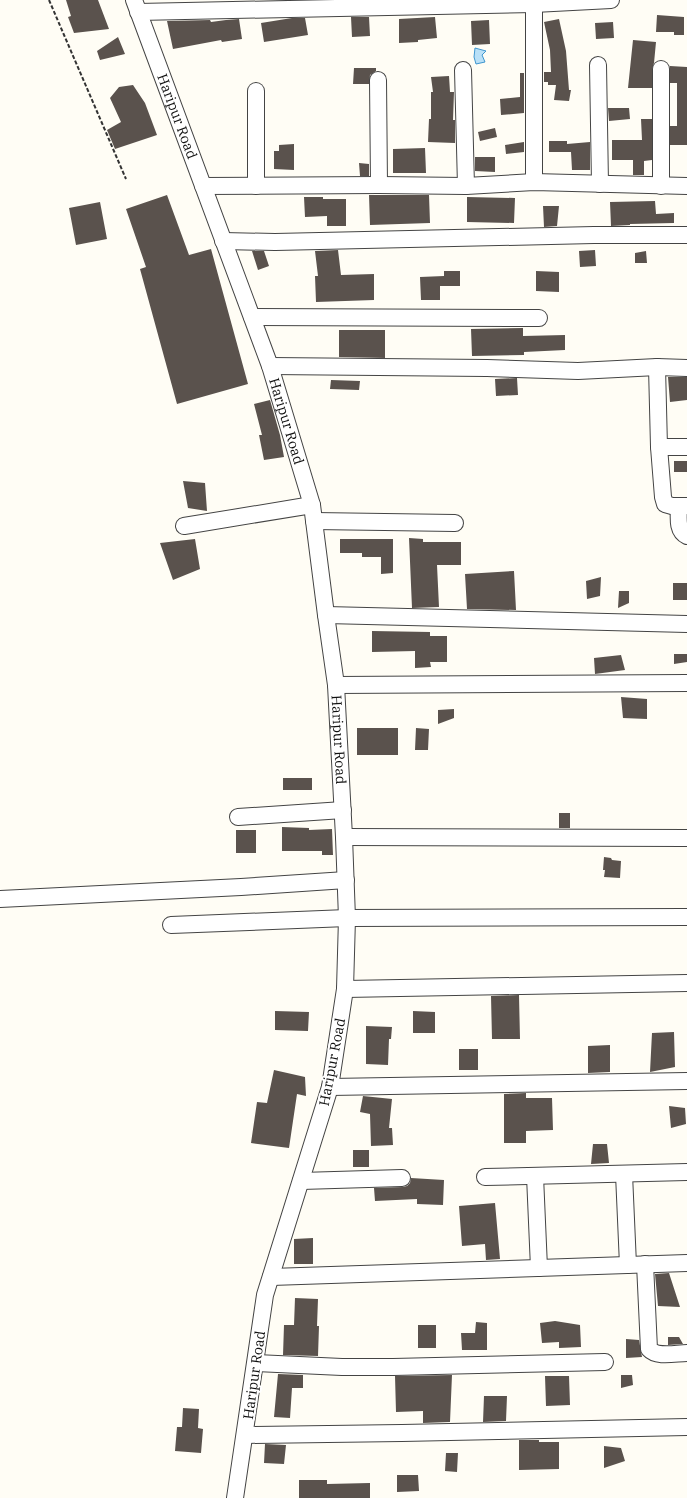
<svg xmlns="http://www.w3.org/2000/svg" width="687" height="1498" font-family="'IBM Plex Serif',serif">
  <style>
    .water { fill: #b9e0f7; stroke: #3f96cf }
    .building { fill: #5a524d }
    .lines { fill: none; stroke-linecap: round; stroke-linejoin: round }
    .minor-casing { stroke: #444; stroke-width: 18 }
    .path { stroke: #333; stroke-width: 2; stroke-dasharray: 4 2; stroke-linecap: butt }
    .minor { stroke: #fff; stroke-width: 16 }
    .labels { text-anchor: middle; stroke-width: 4; stroke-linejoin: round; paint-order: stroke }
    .street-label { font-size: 14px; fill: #111; stroke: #fff }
  </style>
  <rect width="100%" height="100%" fill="#fffdf5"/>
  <path class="water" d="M475 48 486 51 482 55 485 62 476 64 474 57Z"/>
  <path class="building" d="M66 0H98L109 29 74 33 68 17 71 16Z
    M657 15 684 17V35H674V32H656Z
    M351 17H369L370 36 352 37Z
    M435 17 437 38 418 40V42L399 43V19Z
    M292 18H305L308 35 264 42 261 23Z
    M239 19 242 39 222 42 221 40 173 49 167 21 210 20 211 22 226 20Z
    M559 19 566 51 569 90H571L569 101 554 100 556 85H548V82H544V72H551L550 50 544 22Z
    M489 20 490 44 472 45 471 21Z
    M613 22 614 38 596 39 595 23Z
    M118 37 125 54 100 60 97 51Z
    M633 40 656 42 654 63 652 69V88H628Z
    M670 66 687 67V145H670V126H677V83H670Z
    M354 68H376V71L370 75 369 84H353Z
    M520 73H524V113L501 115 500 99 520 97Z
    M449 76 450 92H454L453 120H455V143L428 142 429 119H431V92H433L431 77Z
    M133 85 145 103 157 135 115 149 107 130 121 122 110 98 119 87Z
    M608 108H629L630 119 609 121Z
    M641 119H652V160L644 161V175H633V160H612V140H642Z
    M495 128 497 137 480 141 478 132Z
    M549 141H567V144L590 142V170H572L571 152H549Z
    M524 142V152L506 154 505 145Z
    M294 144V170L274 169V151H279V145Z
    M425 148 426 173H393V149Z
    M475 157H495V172L475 171Z
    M359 163 369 164V176H360Z
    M167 195 189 255 211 249 248 384 177 404 140 269 146 267 126 209Z
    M369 195H429L430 223 370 225Z
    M304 197H323V199H346V226H327V216L305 217Z
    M467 197 515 198 514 223 467 222Z
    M655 201 656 214 674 213V223L630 224V225L611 226 610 202Z
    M100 202 107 239 76 245 69 208Z
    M543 206H559L557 226 544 227Z
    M338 250 341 275 374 274V300L316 302 315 276H318L315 251Z
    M595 250 596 266 580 267 579 251Z
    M252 251H264L269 266 258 270Z
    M646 251 647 263H635V253Z
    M444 271H460V286H440V300H421L420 277 444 276Z
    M536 271 559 272V292L536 291Z
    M523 328V336L565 335V350L524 352V355L472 356 471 329Z
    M339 330H385V358L339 357Z
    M668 377H687V400L670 402Z
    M517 378 518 395 496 396 495 379Z
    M331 380 360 381 359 390 330 389Z
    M270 400 280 435 284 457 264 460 259 435H262L254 404Z
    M674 461H687V472H674Z
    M183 481 205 483 207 511 188 508Z
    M409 538 423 539V542H461V565H437L439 607 412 608Z
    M195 539 200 569 173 580 160 543Z
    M340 539H393V573L381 574V557H362V553H340Z
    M514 571 516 610 467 609 465 574Z
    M601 577 600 596 587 599 586 581Z
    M673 583H687V600H673Z
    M619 591H629V603L618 608Z
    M372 631 430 632V636H447V662H430L431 667 415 668V651L372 652Z
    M674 654H687V662L674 664Z
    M621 655 625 670 595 674 594 658Z
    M621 697 647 699V719L623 718Z
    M454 709V718L438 724V710Z
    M357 728H398V755H357Z
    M416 728 429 729 428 750H415Z
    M283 778H312V790H283Z
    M559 813H570V828H559Z
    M282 827 309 828V830L332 829 333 855H322V851H282Z
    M236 830H256V853H236Z
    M604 857 611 858 612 860 621 861 620 878 604 877 605 870H603Z
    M519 995 520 1039H492L491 996Z
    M275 1011 309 1012 308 1031 275 1030Z
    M413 1011 435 1012V1033H413Z
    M366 1026 392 1027 391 1039H389L388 1065 366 1064Z
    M674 1032 675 1067 650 1072 652 1033Z
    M610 1045V1072L588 1073V1046Z
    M459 1049H478V1070H459Z
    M274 1070 305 1077 306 1096 297 1094 289 1148 251 1143 257 1102 267 1103Z
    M526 1093V1098H552L553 1130 526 1131V1143H504V1094Z
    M363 1096 392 1099 389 1128H392L393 1145 371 1146 370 1114 360 1112Z
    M669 1106 685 1108 686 1124 671 1128Z
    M593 1144H607L609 1163 591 1164Z
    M353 1150H369V1167H353Z
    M411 1178 444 1180 443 1205 417 1204V1199L375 1201 374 1188 403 1187 407 1186 410 1183Z
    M495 1203 500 1259 486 1260 485 1244 462 1246 459 1206Z
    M313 1238V1264H294V1239Z
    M669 1273 680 1307 658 1306 655 1274Z
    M295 1298 318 1299 317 1326H319L318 1356 283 1355 284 1325H294Z
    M555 1321 580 1325 581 1347 559 1348V1342L542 1343 540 1323Z
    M476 1322 487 1323V1350H462L461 1333H475Z
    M418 1325H436V1348H418Z
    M668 1337H679L683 1344 668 1345Z
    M626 1339 639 1340 642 1357 626 1358Z
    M278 1374 303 1375V1388H292L290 1418 274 1417Z
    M452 1375 450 1422 423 1423V1411L396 1412 395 1376Z
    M621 1375H632L633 1385 621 1388Z
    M545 1376H569L570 1405 546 1406Z
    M484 1396H507L506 1421 483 1422Z
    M183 1408 199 1409 198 1428 203 1429 201 1453 175 1451 177 1427H182Z
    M519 1440H539V1442H559V1469L519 1470Z
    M265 1444 286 1445 284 1464 264 1463Z
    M604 1446 621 1448 625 1461 604 1468Z
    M446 1453H458L457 1472 445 1471Z
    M397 1475H418L419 1491 397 1492Z
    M299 1480H327V1484L370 1483V1498H299Z"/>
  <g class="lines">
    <g class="minor-casing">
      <g id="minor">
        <path id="s1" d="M134 0 270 366 312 505 326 615 336 685 344 837 347 918 345 989 330 1087 265 1295 235 1498"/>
        <path d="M138 12 534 4 611 0"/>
        <path d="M598 65 600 184"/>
        <path d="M661 69V186"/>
        <path d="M463 70 466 186"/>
        <path d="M378 80 379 185"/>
        <path d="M256 91V186"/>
        <path d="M534 182V4"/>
        <path d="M203 186 379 185 466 186 534 182 687 186"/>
        <path d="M223 241 275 242 594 235H687"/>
        <path d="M252 317 539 318"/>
        <path d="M270 366 487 368 578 371 657 367 687 368"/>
        <path d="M657 367 659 447 663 497 665 504 672 506H687"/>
        <path d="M659 447H687"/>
        <path d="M679 506C679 516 676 531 687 536"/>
        <path d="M314 521 455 523"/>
        <path d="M184 526 312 505"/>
        <path d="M326 615 687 624"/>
        <path d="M336 685 687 683"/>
        <path d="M238 817 343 810"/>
        <path d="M344 837 687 838"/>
        <path d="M0 899 241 887 346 880"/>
        <path d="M171 925 347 918 687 917"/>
        <path d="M345 989 687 983"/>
        <path d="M330 1087 687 1081"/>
        <path d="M624 1174 628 1265"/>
        <path d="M535 1176 539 1268"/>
        <path d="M485 1177 687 1172"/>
        <path d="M301 1181 402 1178"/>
        <path d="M645 1264 649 1349C657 1358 676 1353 687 1353"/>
        <path d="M271 1277 687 1263"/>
        <path d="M256 1363 342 1367H393L605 1362"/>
        <path d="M245 1435 402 1433 687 1427"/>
      </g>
    </g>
    <path class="path" d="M49 0 126 179"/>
    <use href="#minor" class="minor"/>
  </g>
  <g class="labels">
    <g class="street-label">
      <text dy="5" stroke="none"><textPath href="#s1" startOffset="124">Haripur Road</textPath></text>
      <text dy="5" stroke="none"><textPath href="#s1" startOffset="448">Haripur Road</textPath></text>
      <text dy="5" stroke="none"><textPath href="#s1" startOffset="772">Haripur Road</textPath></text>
      <text transform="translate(332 1062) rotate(-79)" y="5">Haripur Road</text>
      <text transform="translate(254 1375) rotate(-82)" y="5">Haripur Road</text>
    </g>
  </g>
</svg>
